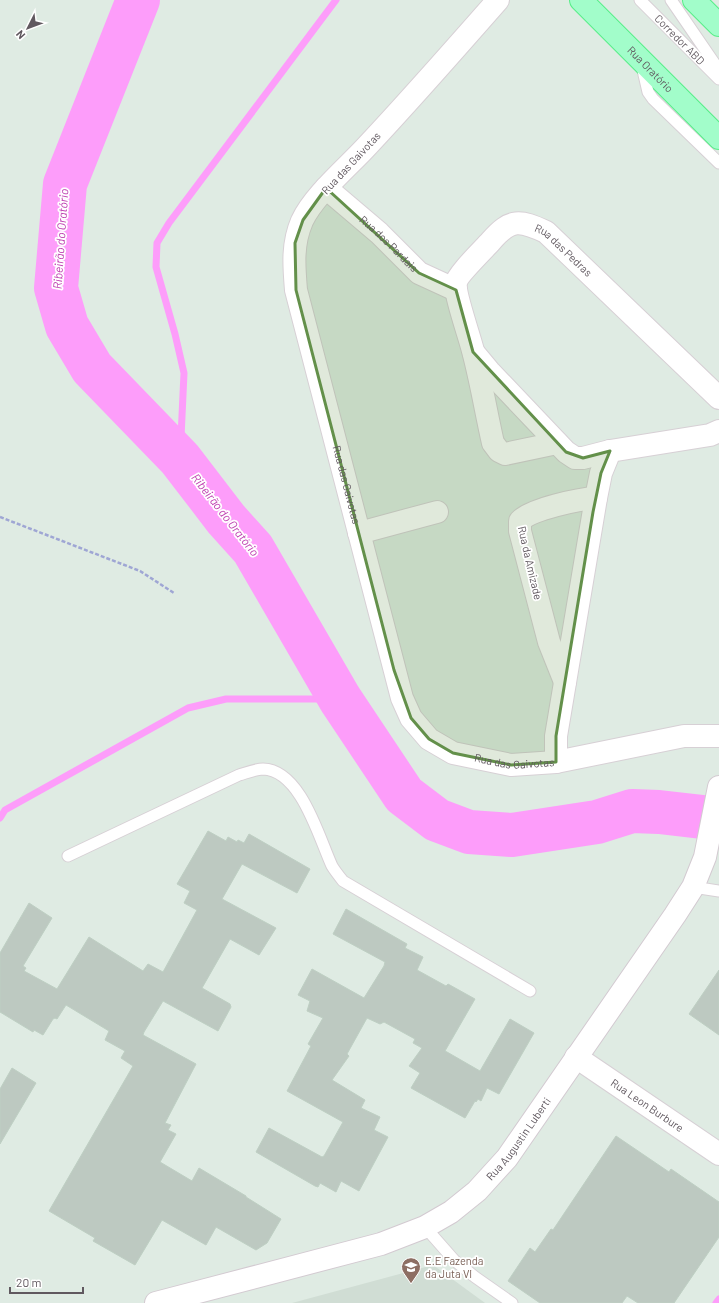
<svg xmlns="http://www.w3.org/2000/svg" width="719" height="1303" font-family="Barlow,sans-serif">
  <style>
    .education { fill: #d0ddd4 }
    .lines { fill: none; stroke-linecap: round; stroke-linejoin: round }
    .stream { stroke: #fd9dfa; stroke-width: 7 }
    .river { stroke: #fd9dfa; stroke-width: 44 }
    .building { fill: #bdc9c1; stroke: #becfc3 }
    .lane-casing { stroke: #d7d0d5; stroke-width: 13 }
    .street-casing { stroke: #d7d0d5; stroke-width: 24 }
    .secondary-casing { stroke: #d3cad1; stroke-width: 24 }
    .primary-casing { stroke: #55ee86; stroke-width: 24 }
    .path { stroke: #9fa6d4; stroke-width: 2.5; stroke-dasharray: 4 2; stroke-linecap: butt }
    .lane { stroke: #fff; stroke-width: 11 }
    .street { stroke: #fff; stroke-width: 22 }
    .secondary { stroke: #fff; stroke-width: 22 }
    .primary { stroke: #a2fdca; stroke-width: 22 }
    .marked { fill: #63904a; fill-opacity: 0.2; stroke: #63904a; stroke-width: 3; stroke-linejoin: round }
    .labels { text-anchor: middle; stroke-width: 3.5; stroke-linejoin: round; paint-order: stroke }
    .street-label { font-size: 11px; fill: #60585f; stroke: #fff }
    .education-label { font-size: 11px; fill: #785e54; stroke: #fff; text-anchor: start }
    .water-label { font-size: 12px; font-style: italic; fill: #bf41b1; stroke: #fff }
  </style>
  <rect width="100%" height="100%" fill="#dfebe3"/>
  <path class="education" d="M433 1265 485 1303H292Z"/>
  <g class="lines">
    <path class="stream" d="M180 459 184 373 175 334 156 267 157 243 169 223 336 0
      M0 818 5 810 188 708 226 699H340
      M716 1303 719 1299"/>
    <path class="river" d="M138 0 65 184 56 288 67 326 92 368 180 459 226 519 253 549 340 699 404 795 437 820 469 832 512 835 597 822 632 811 659 812 719 819"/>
  </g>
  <path class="building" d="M208 831 226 841 228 837 237 842 238 840 244 843 249 834 310 869 297 893 242 864 222 899 276 928 259 955 230 939 202 988 230 1004 231 1007 218 1031 163 1001 144 1032 143 1035 196 1064 165 1123 171 1125 168 1130 176 1134 160 1162 192 1181 199 1168 246 1196V1197L281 1219 267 1243 256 1250 216 1227 206 1245 162 1220 135 1265 93 1241 95 1238 49 1211 133 1066 121 1058 125 1051 105 1040 109 1031 66 1005 57 1019 55 1018 53 1019 43 1035 34 1030 33 1032 0 1012V953L29 903 52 918 23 966 26 968 24 971 57 989 89 937 143 971 148 964 163 972 197 910 184 903 190 891 177 884Z
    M346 909 407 944 405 948 423 957 417 970 446 986 448 984 475 999 445 1051 447 1052 480 1071 510 1019 534 1033 499 1094 487 1088 481 1101 478 1099 476 1102 475 1101 465 1118 411 1088 420 1073 409 1066 422 1048 413 1043 415 1039 384 1022 380 1024 367 1018 347 1054 349 1056 332 1080 365 1100 361 1108 380 1117 374 1130 388 1137 359 1191 341 1181 336 1192 320 1183 318 1187 315 1186 256 1152 269 1128 322 1157 324 1156 343 1122 287 1091 311 1046 308 1044 323 1018 307 1011 310 1001 298 995 312 969 364 998 384 966 385 962 333 934Z
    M719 970V1035L689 1014Z
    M12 1068 36 1083 0 1144V1089Z
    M616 1136 669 1172 671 1169 719 1202V1237L674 1303H638L627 1296 622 1303H540L508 1281 530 1248 535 1252 551 1229 553 1230Z"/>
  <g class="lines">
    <g class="lane-casing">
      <g id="lane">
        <path id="s1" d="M640 0 719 79"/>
        <path d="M671 0 719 70"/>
        <path d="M642 66 648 92 653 99 719 163"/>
        <path d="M68 856 239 775C246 773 256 769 263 769 301 770 319 838 332 866 335 871 339 876 343 881L530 991"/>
        <path d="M693 887 719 891"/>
        <path d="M425 1227 454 1260 475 1277 512 1303"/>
      </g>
    </g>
    <g class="street-casing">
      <g id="street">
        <path id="s2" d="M498 0C455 49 412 98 368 145 348 167 314 195 302 221 292 244 294 266 296 290L402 698 411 718 429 739 453 753 511 765 556 762 684 736H719"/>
        <path id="s3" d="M326 188 379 233 419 273 456 290"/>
        <path d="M474 353 489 371 566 452 575 458H583L610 451 710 435 719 431"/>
        <path id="s4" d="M557 443 505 454 499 451 493 443C486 412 481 381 473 351 470 338 454 293 456 283 457 275 484 249 491 241 511 218 520 220 546 232L719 398"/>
        <path d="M359 533 437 512"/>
        <path d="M565 682 549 642 520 531V521C531 509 579 499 596 498"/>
        <path d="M556 762V736L596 498 601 473 610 451"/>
        <path id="s5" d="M576 1057 719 1154"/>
      </g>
    </g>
    <g class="secondary-casing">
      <g id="secondary">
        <path id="s6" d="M156 1303 381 1244 425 1227 451 1212 477 1191 507 1158 675 915 693 887 705 857 719 787"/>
      </g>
    </g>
    <g class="primary-casing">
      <g id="primary">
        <path id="s7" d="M581 0 719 138"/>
        <path d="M694 0 719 25"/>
      </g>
    </g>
    <path class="path" d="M0 517 140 571 174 593"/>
    <use href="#lane" class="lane"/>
    <use href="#street" class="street"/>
    <use href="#secondary" class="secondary"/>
    <use href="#primary" class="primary"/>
  </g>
  <path class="marked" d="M326 188 419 273 456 290 473 352 566 452 583 458 610 451 601 473 593 512 556 736V762L511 765 453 753 429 739 411 718 394 670 296 290 295 243 303 220Z"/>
  <defs>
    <g id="school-pin" transform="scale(1)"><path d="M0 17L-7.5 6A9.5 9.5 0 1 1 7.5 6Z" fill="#8d6e63" stroke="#fff"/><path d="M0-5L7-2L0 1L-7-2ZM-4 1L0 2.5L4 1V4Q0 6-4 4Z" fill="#fff"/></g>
  </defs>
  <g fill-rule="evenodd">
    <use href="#school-pin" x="411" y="1267"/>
  </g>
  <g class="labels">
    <g class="street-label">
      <text dy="4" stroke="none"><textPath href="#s1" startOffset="56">Corredor ABD</textPath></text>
      <text dy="4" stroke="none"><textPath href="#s7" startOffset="98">Rua Oratório</textPath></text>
      <text transform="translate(351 163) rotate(-47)" y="4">Rua das Gaivotas</text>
      <text dy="4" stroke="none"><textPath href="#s3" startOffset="84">Rua dos Pardais</textPath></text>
      <text dy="4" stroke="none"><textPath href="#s4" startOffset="377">Rua das Pedras</textPath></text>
      <text dy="4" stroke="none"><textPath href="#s2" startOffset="567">Rua das Gaivotas</textPath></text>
      <text transform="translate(530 563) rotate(77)" y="4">Rua da Amizade</text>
      <text dy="4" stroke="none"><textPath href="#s2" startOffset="927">Rua das Gaivotas</textPath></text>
      <text dy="4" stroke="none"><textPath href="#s5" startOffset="86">Rua Leon Burbure</textPath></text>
      <text dy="4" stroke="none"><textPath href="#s6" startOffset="410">Rua Augustin Luberti</textPath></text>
    </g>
    <g class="education-label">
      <text x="425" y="1265">E.E Fazenda<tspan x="425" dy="13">da Juta VI</tspan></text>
    </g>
    <g class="water-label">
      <text transform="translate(61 239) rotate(-86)" y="4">Ribeirão do Oratório</text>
      <text transform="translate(225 515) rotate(52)" y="4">Ribeirão do Oratório</text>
    </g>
  </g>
  <g transform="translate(28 28) rotate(228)" stroke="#ffffff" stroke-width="3" paint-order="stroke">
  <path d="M0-3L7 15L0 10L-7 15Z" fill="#60585f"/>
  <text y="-6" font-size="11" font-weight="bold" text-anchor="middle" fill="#60585f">N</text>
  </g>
  <path d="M10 1287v6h73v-6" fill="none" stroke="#60585f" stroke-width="2"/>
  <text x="16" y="1287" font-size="12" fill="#60585f" stroke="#ffffff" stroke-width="3" paint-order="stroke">20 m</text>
</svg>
